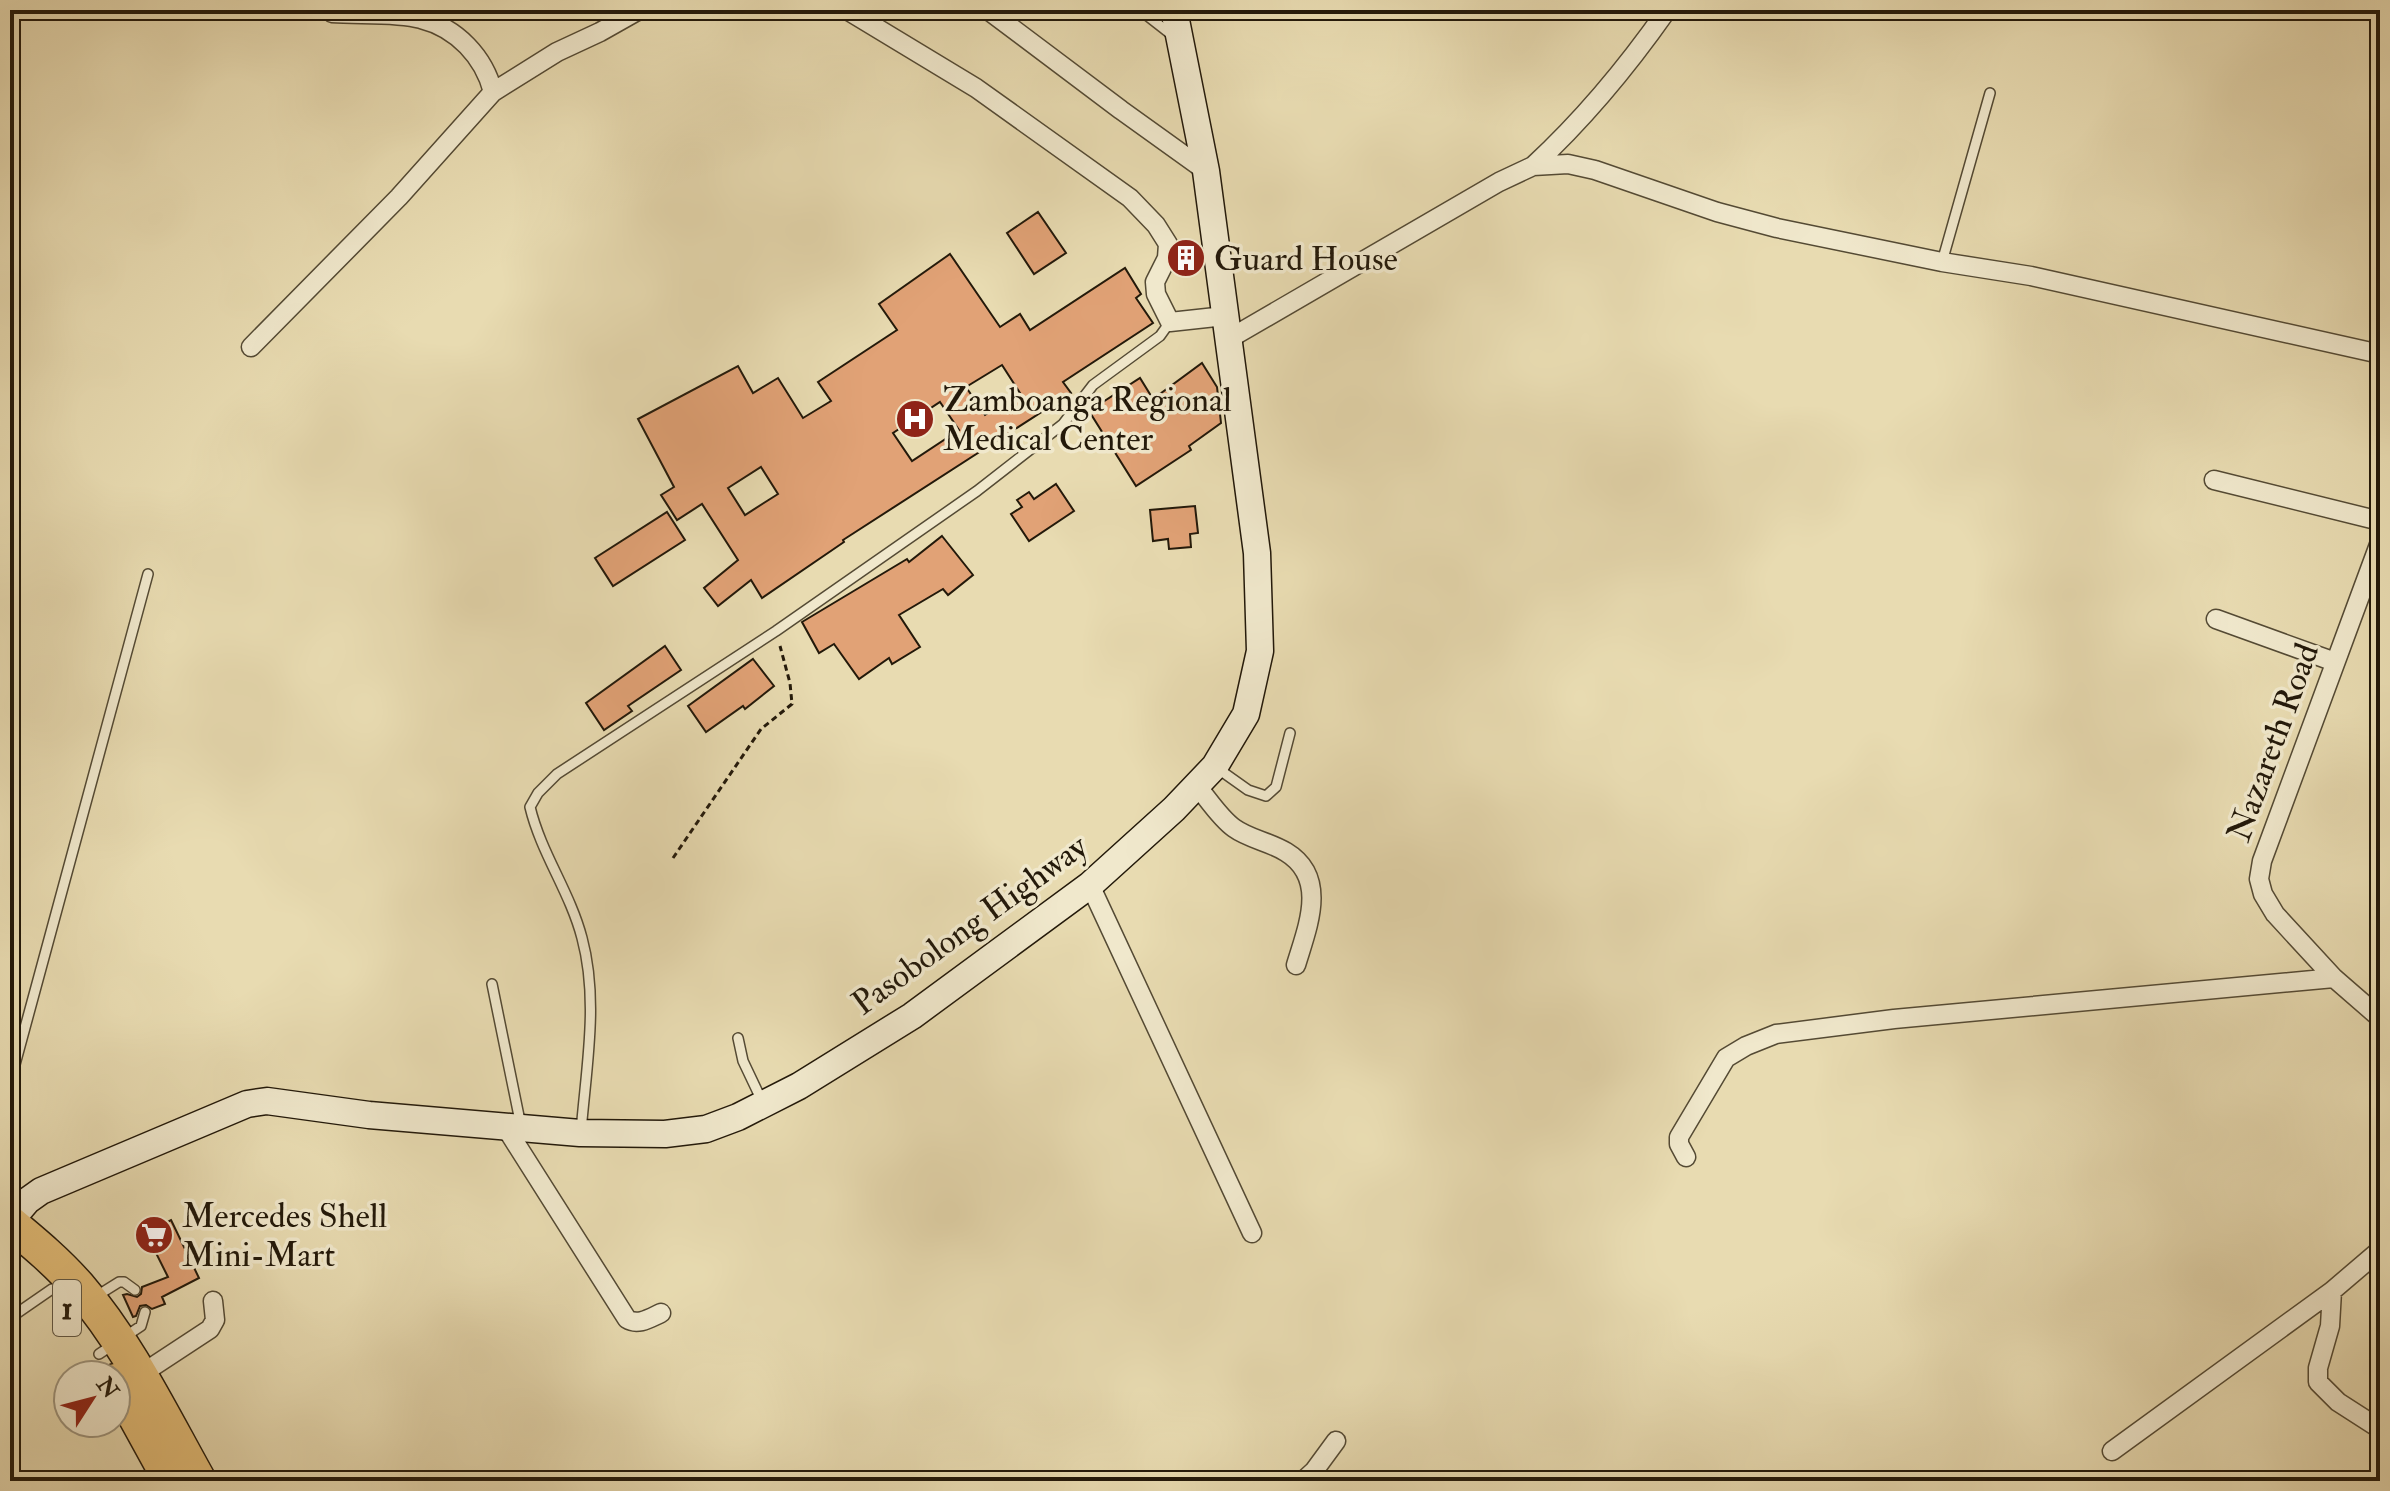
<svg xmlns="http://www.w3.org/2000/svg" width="2390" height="1491" font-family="'IM FELL Double Pica',serif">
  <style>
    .building { fill: #e1a276; stroke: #23190a; stroke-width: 2; fill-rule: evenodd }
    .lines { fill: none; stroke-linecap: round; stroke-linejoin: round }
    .lane-casing { stroke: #544a34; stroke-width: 12 }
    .street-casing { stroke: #544a34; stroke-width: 21 }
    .secondary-casing { stroke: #23190a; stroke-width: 29 }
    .highway-casing { stroke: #23190a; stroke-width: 37 }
    .path { stroke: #23190a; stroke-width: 3; stroke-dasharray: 6 4; stroke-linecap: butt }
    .lane { stroke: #f0e8cc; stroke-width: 9 }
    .street { stroke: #f0e8cc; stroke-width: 18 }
    .secondary { stroke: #f0e8cc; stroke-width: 26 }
    .highway { stroke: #e4be78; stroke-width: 34 }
    .labels { text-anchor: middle; stroke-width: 7; stroke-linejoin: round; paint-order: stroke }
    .shield { fill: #f0e8cc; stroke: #605744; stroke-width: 2 }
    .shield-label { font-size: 32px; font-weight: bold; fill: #23190a }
    .poi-label { font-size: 34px; fill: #23190a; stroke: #f0e8cc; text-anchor: start }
    .street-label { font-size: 34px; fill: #23190a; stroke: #f0e8cc }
  </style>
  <rect width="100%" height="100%" fill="#e8dbb1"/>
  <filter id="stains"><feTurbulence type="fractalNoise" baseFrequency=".0025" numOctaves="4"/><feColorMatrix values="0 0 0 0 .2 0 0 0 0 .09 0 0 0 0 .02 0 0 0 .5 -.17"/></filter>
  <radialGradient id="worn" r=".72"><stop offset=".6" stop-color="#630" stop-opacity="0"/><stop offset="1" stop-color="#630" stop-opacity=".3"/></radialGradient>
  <path class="building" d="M1038 212 1066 253 1034 274 1007 233Z
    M1180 250H1195L1196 266H1178Z
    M950 254 1000 327 1020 314 1030 330 1125 268 1141 294 1136 298 1153 323 1063 382 1071 393 843 540 844 542 762 598 751 580 718 606 704 588 738 560 702 504 677 520 661 495 674 487 638 419 738 366 753 393 778 378 803 418 831 401 818 382 897 330 879 304ZM1002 365 1020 393 985 415 966 387ZM940 402 959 430 912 461 893 433ZM761 467 778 494 745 515 728 488Z
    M1202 363 1217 387 1221 423 1189 446 1191 450 1136 486 1089 411 1140 378 1153 399Z
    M1056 484 1074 511 1029 541 1011 514 1022 507 1017 500 1029 492 1034 499Z
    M1195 506 1198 533 1190 534 1191 547 1169 549 1168 539 1153 541 1150 510Z
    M667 512 685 540 613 586 595 558Z
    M942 536 973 575 948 595 943 589 899 615 920 647 892 664 889 658 859 679 834 644 819 653 802 622 907 559 909 562Z
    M665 646 681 670 628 706 632 711 604 730 586 703Z
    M753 659 774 686 745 709 743 706 706 732 688 706Z
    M171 1220 199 1278 162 1297 165 1304 152 1309 146 1305 140 1306 136 1316 133 1317 123 1295 127 1294 137 1297 141 1294 142 1287 168 1277 146 1233Z"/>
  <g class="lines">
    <g class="lane-casing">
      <path id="lane" d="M1140 10 1172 35
        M1942 262 1990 93
        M1217 768 1248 790 1266 796 1276 787 1290 733
        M492 984 521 1126
        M738 1038 743 1061 762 1101
        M10 1083 148 574
        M581 1132C586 1068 599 1001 582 938 570 892 541 853 530 807L538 793 557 774 776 631 977 491 1063 424 1093 385 1160 336 1170 322
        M71 1312 119 1282H124L135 1290
        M10 1318 52 1289
        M99 1354 141 1326 145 1312"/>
    </g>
    <g class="street-casing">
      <path id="street" d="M847 10 976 88 1130 198 1156 225 1168 244 1167 258 1155 282 1156 294 1170 322 1225 316
        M988 10 1121 110 1206 171
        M332 13C358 15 398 12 421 19 457 28 484 57 493 92
        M1533 166C1584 119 1627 67 1667 10
        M1227 340 1499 182 1533 166 1568 164 1595 170 1717 212 1777 228 1942 262 2031 276 2380 354
        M251 347 399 197 493 92 557 52 600 32 639 10
        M2214 480 2380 521
        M2380 542 2262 861 2259 879 2263 894 2275 914 2334 978 2380 1018
        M2216 619 2335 662
        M1197 786C1208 799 1220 818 1234 828 1249 839 1270 842 1286 852 1329 878 1307 928 1296 965
        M1090 885 1252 1233
        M506 1128 627 1319C638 1326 650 1318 661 1313
        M1686 1157 1679 1144V1137L1726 1058 1746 1046 1776 1034 1894 1019 2334 978
        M2332 1291 2330 1326 2318 1368V1382L2338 1402 2380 1429
        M140 1375 210 1329 215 1320 213 1301
        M2112 1451 2332 1291 2380 1250
        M1303 1481 1314 1471 1336 1441"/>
    </g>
    <g class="secondary-casing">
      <path id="secondary" d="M10 1221 27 1201 41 1191 247 1104 267 1101 369 1115 580 1133 665 1134 706 1129 738 1117 799 1086 912 1016 1090 885 1174 809 1215 766 1246 714 1260 651 1257 553 1206 171 1174 10"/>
    </g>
    <g class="highway-casing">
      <path id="highway" d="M10 1223C34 1243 58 1263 78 1286 128 1344 162 1415 199 1481
        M116 1381 171 1481"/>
    </g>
    <path class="path" d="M673 858 761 729 792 704 790 683 780 646"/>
    <use href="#lane" class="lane"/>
    <use href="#street" class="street"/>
    <use href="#secondary" class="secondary"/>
    <use href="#highway" class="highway"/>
  </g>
  <defs>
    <g id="building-disc" transform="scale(2)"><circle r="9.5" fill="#8f2418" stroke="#f0e8cc"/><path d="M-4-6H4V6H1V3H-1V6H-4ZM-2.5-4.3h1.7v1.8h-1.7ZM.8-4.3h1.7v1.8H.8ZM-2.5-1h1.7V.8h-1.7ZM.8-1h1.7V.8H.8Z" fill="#fff"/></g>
    <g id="hospital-disc" transform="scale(2)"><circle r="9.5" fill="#8f2418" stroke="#f0e8cc"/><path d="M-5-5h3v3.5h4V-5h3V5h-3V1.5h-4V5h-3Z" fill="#fff"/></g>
    <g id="supermarket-disc" transform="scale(2)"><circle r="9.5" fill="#8f2418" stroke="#f0e8cc"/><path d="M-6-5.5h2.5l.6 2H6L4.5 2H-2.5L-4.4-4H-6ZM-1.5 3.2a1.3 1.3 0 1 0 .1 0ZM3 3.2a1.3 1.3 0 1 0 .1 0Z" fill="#fff"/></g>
  </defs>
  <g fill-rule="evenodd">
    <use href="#building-disc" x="1186" y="258"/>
    <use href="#hospital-disc" x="915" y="419"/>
    <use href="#supermarket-disc" x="154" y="1235"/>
  </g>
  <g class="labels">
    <rect class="shield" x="53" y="1280" width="28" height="56" rx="6"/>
    <g class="shield-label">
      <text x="67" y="1319">1</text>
    </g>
    <g class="poi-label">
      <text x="1214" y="270">Guard House</text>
      <text x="943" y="411">Zamboanga Regional<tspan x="943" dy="39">Medical Center</tspan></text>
      <text x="182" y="1227">Mercedes Shell<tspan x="182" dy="39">Mini-Mart</tspan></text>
    </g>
    <g class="street-label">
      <text transform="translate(2272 742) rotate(-70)" y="12">Nazareth Road</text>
      <text transform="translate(969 924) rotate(-36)" y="12">Pasobolong Highway</text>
    </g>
  </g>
  <rect width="2390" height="1491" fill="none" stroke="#e8dbb1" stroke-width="40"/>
  <rect x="12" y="12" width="2366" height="1467" fill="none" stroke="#23190a" stroke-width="4"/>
  <rect x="20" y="20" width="2350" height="1451" fill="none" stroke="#23190a" stroke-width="2"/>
  <g transform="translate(92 1399) rotate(54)"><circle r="38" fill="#f0e8cc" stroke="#9e957e" stroke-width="2"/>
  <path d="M0-6L14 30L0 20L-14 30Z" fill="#8f2418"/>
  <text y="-12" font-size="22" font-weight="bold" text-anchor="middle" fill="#23190a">N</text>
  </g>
  <rect width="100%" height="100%" filter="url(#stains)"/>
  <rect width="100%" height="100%" fill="url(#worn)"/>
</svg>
